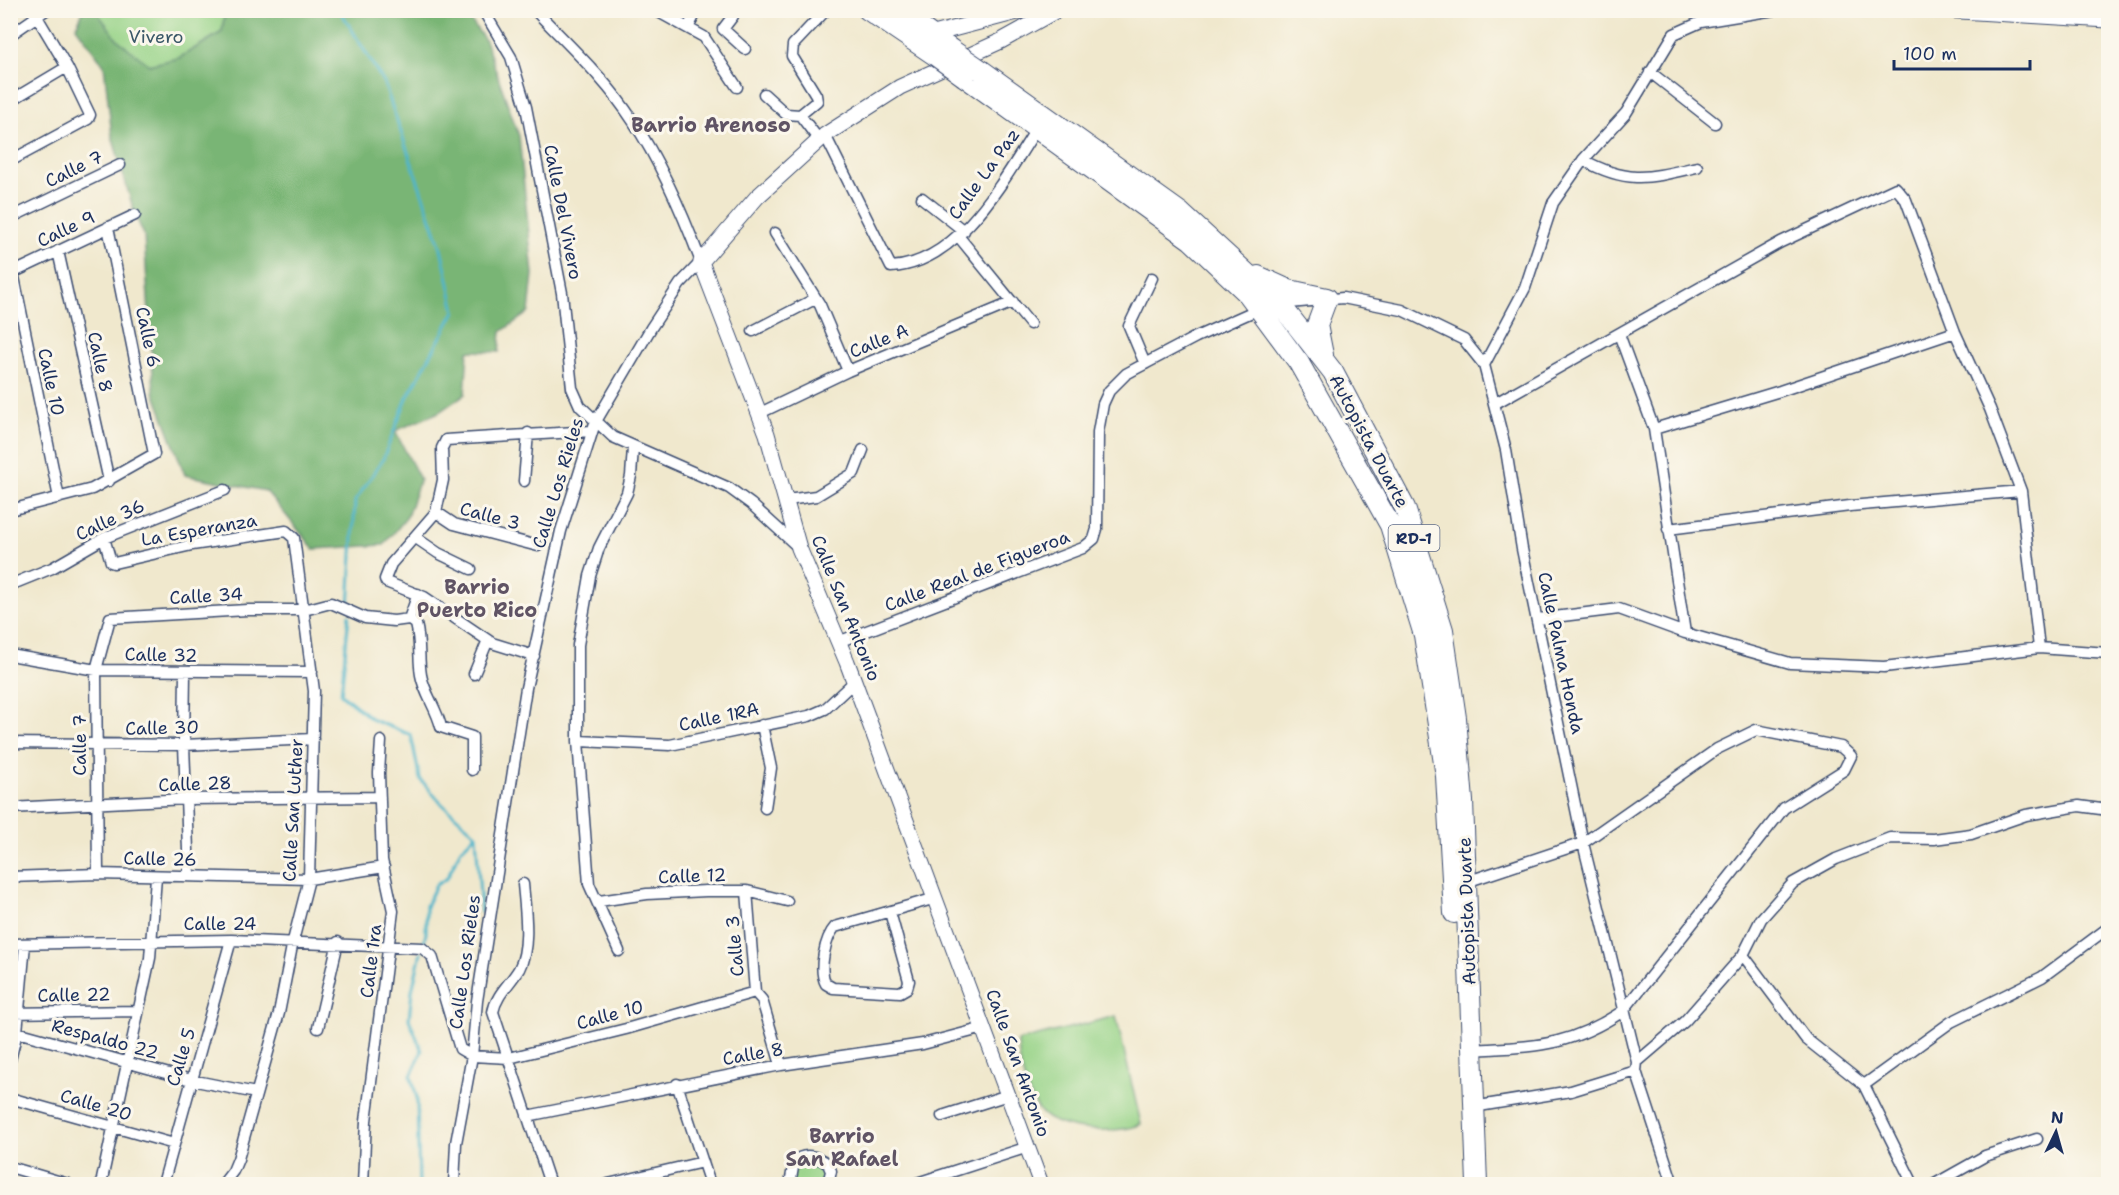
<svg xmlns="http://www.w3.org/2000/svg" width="2119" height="1195" font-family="'Shantell Sans',sans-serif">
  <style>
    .green { fill: #97d387; stroke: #598172; stroke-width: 1.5 }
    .forest { fill: #79b574; stroke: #4a7269; stroke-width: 1.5 }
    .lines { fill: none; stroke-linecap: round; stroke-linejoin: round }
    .stream { stroke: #4db5cb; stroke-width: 3 }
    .street-casing { stroke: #3b4b6f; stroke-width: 13 }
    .secondary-casing { stroke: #3b4b6f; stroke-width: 17 }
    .highway-casing { stroke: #3b4b6f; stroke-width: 22 }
    .street { stroke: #fff; stroke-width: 10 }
    .secondary { stroke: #fff; stroke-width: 15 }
    .highway { stroke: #fff; stroke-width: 20 }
    .highway-bridge-casing { stroke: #3b4b6f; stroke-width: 22; stroke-linecap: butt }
    .highway-bridge { stroke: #fff; stroke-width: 20 }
    .labels { text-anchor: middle; stroke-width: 6; stroke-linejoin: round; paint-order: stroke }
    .shield { fill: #fbf7ec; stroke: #5e6b89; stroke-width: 1.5 }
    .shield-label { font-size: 16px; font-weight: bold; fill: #1b2f5e }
    .park-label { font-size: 18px; fill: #3a5868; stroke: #fbf7ec }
    .street-label { font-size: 18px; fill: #1b2f5e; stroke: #fbf7ec }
    .neighbourhood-label { font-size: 20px; font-weight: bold; fill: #605465; stroke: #fbf7ec }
  </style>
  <rect width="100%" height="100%" fill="#fbf7ec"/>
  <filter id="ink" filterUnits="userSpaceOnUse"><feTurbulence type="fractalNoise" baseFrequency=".0167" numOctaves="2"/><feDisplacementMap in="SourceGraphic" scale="12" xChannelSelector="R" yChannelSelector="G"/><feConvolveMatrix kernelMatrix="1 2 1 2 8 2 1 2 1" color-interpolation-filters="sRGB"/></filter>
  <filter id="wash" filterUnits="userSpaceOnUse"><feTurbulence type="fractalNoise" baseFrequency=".008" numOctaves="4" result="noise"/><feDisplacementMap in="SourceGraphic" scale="24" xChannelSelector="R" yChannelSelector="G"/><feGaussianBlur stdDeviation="1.35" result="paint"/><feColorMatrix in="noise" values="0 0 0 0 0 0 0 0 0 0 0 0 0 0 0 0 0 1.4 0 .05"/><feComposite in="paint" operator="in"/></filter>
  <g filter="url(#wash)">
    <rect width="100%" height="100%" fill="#f0e8cd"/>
    <path class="green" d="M225 11 222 32 179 58 148 65 118 40 96 12Z
      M1116 1016 1141 1124C1119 1135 1056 1132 1040 1111 1025 1092 1019 1064 1018 1041Z
      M801 1161 821 1163 828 1169 826 1184H792V1177Z"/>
    <path class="forest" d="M83 11H96L118 40 149 65 179 58 222 32 225 11H464L485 40 519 136 533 274 529 312 501 332 499 352 468 351 465 394 439 412 395 431 420 479 407 517 384 545 314 549 266 491 185 475 154 392 144 235 135 215 112 136 104 65 76 27Z"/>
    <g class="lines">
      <path class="stream" d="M340 10 384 83 441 248 455 311 407 398 383 459 355 501 349 608
        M349 615 341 694 373 720 411 735 420 779 442 804 476 834 481 912
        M423 946 426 933V906L436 885 447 878 461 849 476 834
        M419 1184 417 1098 411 1076 422 1051 409 1019 412 991 421 952"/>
    </g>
  </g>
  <g filter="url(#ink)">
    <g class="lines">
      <g class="street-casing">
        <path id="street" d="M483 10 511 57 526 107 562 293 572 388 580 406 613 437 729 488 751 504 798 547
          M655 10 704 37 737 87
          M733 10V16L723 29 745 49
          M688 28 697 10
          M10 35 46 10
          M1650 72 1715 123
          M764 94 786 114 800 115
          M10 101 67 67
          M825 135 891 267C960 263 1004 179 1037 128
          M819 140 800 115 817 101 816 95 792 56 793 45 826 10
          M1583 160C1629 185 1649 178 1697 167
          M10 161 88 119 90 115 67 67 33 10
          M922 198 964 231
          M10 218 120 165
          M775 233 820 305 848 371
          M959 237 1030 324
          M58 251 109 481
          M13 272 59 498
          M10 274 135 215
          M1279 304 1343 298 1402 310 1464 340 1484 365 1506 450 1522 549 1583 843 1637 1062 1636 1071 1673 1184
          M753 331 811 301H816
          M1619 334 1654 429 1685 633
          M1145 364 1129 326 1152 278
          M1484 365 1525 288 1553 203 1583 160 1626 113 1674 34 1701 22 1774 10
          M1494 404 1781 242 1896 188 1906 200 1955 332 1990 409 2021 491 2039 648
          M758 414 848 371 1013 302
          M1654 429 1780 391 1955 332
          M524 481 528 433
          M787 500 816 496 854 473 863 450
          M10 510 92 489 154 454 108 227
          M436 512 454 524 538 546
          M1668 529 1850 506 2021 491
          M104 538 111 562 114 563 192 545 286 531 294 538 314 691 309 879 293 941 279 1013 238 1159 233 1171 223 1184
          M416 538 438 553 471 569
          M10 585 52 568 104 538 225 490
          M409 619 416 624C421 643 418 658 421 675 424 693 437 709 441 727L472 737V770
          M409 619 418 594
          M1538 619 1619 609 1685 633 1790 663 1884 667 2039 648 2108 653
          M838 642 1083 548 1094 539 1097 529 1098 432 1103 404 1109 391 1126 374 1137 368 1196 337 1261 308
          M10 655 96 670 312 672
          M534 656 492 643 424 597 386 582 385 579 391 564 436 512 443 480 442 448 446 440 592 431
          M185 672 184 745 189 876
          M474 674 488 640
          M762 725 771 768 765 808
          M578 741 670 745 809 716 825 709 855 681
          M10 743 184 745 313 739
          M10 808 186 799 380 797
          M98 874 96 670 110 618 247 610H304L331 603 365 618 394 621 409 619
          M10 877 98 874 309 879 384 867
          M1466 882 1583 843 1717 749 1756 730 1841 747 1851 756 1844 770 1784 808 1623 1011C1567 1048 1535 1046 1471 1050
          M523 884C525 908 531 947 519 969 510 984 496 995 493 1012L550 1184
          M747 891 755 992 762 1000 781 1065
          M599 901 647 894 706 891H747L787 901
          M890 912 909 981 907 988 900 992 833 988 826 984C818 970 825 938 835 927L936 898
          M10 944 231 940 422 948 432 956 460 1049 472 1056 509 1058 626 1029 755 992
          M619 951 589 884 578 741V645L590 576 599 548 627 493 631 476 633 448
          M1743 955 1806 1039 1864 1085 1913 1184
          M10 1013 138 1011
          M318 1028 338 942
          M17 1032 191 1080 256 1093
          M10 1060 17 1032 25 944
          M1637 1062 1685 1021 1743 955 1761 919 1793 883 1836 859 1890 838 1934 839 1971 834 2026 815 2079 806 2108 810
          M677 1084 710 1184
          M1864 1085 1951 1022 2042 977 2108 928
          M10 1098 174 1144
          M1473 1107 1571 1091 1636 1071
          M527 1116 781 1065 923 1044 984 1028
          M942 1116 1008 1095
          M10 1167 68 1184
          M101 1184 150 958 156 877
          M163 1184 231 940
          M363 1184 366 1121 393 911 382 860 379 773 381 741
          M454 1184 456 1143 472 1056 477 1001 526 688 561 531 595 423 651 328 680 284 701 262C683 214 661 163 633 121 606 79 569 46 535 10
          M608 1184 703 1162
          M790 1184 794 1162C804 1152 817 1156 828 1164L831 1171 828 1184
          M914 1184 1028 1147
          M1935 1184 1985 1156 2037 1139"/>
      </g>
      <g class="secondary-casing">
        <path id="secondary" d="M1944 10 2108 20
          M930 35 1025 10
          M1041 1184 847 662 799 548 767 434 701 262 757 197 825 135 900 87 1001 41 1057 10"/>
      </g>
      <g class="highway-casing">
        <path id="highway" d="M868 10 936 56
          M897 10 949 48
          M981 70 1181 213 1280 304 1333 372 1405 508 1443 630 1456 718 1463 801 1477 1184
          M965 77 1191 240 1248 294 1299 363 1390 525 1424 635 1446 776 1454 913
          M1258 276 1289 290 1327 298 1317 325 1323 355"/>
      </g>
      <use href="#street" class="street"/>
      <use href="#secondary" class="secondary"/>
      <use href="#highway" class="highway"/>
      <g class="highway-bridge-casing">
        <path id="highway-bridge" d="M949 48 981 70
          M936 56 965 77"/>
      </g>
      <use href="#highway-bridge" class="highway-bridge"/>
    </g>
  </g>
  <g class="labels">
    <rect class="shield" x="1388.5" y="525" width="51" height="26" rx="4.5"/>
    <g class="shield-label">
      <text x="1414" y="544">RD-1</text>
    </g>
    <g class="park-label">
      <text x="156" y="43">Vivero</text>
    </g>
    <g class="street-label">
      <text transform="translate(74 169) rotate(-26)" y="6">Calle 7</text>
      <text transform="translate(984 174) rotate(-54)" y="6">Calle La Paz</text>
      <text transform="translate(563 212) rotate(79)" y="6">Calle Del Vivero</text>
      <text transform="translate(66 229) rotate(-25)" y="6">Calle 9</text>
      <text transform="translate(148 337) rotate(78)" y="6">Calle 6</text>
      <text transform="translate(879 341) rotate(-22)" y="6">Calle A</text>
      <text transform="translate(100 362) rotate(78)" y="6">Calle 8</text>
      <text transform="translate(51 382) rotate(78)" y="6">Calle 10</text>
      <text transform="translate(1369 441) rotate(62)" y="6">Autopista Duarte</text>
      <text transform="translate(558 483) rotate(-73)" y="6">Calle Los Rieles</text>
      <text transform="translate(490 516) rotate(15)" y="6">Calle 3</text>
      <text transform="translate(110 520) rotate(-25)" y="6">Calle 36</text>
      <text transform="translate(199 530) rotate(-10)" y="6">La Esperanza</text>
      <text transform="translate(977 571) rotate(-21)" y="6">Calle Real de Figueroa</text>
      <text transform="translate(206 596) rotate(-3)" y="6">Calle 34</text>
      <text transform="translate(846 608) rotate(68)" y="6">Calle San Antonio</text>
      <text transform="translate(1561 653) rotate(78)" y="6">Calle Palma Honda</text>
      <text transform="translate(161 655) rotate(1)" y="6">Calle 32</text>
      <text transform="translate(719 717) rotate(-12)" y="6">Calle 1RA</text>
      <text transform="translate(162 728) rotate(-1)" y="6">Calle 30</text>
      <text transform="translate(80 745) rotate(-90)" y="6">Calle 7</text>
      <text transform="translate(195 784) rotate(-2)" y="6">Calle 28</text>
      <text transform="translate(293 810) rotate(-87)" y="6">Calle San Luther</text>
      <text transform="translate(160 859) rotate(1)" y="6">Calle 26</text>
      <text transform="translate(692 876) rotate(-2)" y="6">Calle 12</text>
      <text transform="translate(1467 911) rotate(-92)" y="6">Autopista Duarte</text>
      <text x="220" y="930">Calle 24</text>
      <text transform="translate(735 946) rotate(-95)" y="6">Calle 3</text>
      <text transform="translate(371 961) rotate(-83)" y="6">Calle 1ra</text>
      <text transform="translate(465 962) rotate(-82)" y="6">Calle Los Rieles</text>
      <text transform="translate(74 995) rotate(-1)" y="6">Calle 22</text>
      <text transform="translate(610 1015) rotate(-15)" y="6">Calle 10</text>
      <text transform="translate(105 1039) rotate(15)" y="6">Respaldo 22</text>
      <text transform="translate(753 1054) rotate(-10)" y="6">Calle 8</text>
      <text transform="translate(181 1057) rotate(-73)" y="6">Calle 5</text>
      <text transform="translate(1018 1063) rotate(70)" y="6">Calle San Antonio</text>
      <text transform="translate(96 1105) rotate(16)" y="6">Calle 20</text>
    </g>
    <g class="neighbourhood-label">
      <text x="711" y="132">Barrio Arenoso</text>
      <text x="477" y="594">Barrio<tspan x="477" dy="23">Puerto Rico</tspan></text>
      <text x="842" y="1143">Barrio<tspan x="842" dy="23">San Rafael</tspan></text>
    </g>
  </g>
  <rect width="2119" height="1195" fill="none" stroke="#fbf7ec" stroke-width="36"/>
  <g transform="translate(2056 1132) rotate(5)" stroke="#fbf7ec" stroke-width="4.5" paint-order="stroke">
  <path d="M0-4.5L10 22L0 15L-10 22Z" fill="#1b2f5e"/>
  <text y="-9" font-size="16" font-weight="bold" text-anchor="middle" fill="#1b2f5e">N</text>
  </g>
  <path d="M1894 60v9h136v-9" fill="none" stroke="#1b2f5e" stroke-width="3"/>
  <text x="1903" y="60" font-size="18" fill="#1b2f5e" stroke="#fbf7ec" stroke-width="4.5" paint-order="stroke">100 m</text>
</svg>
